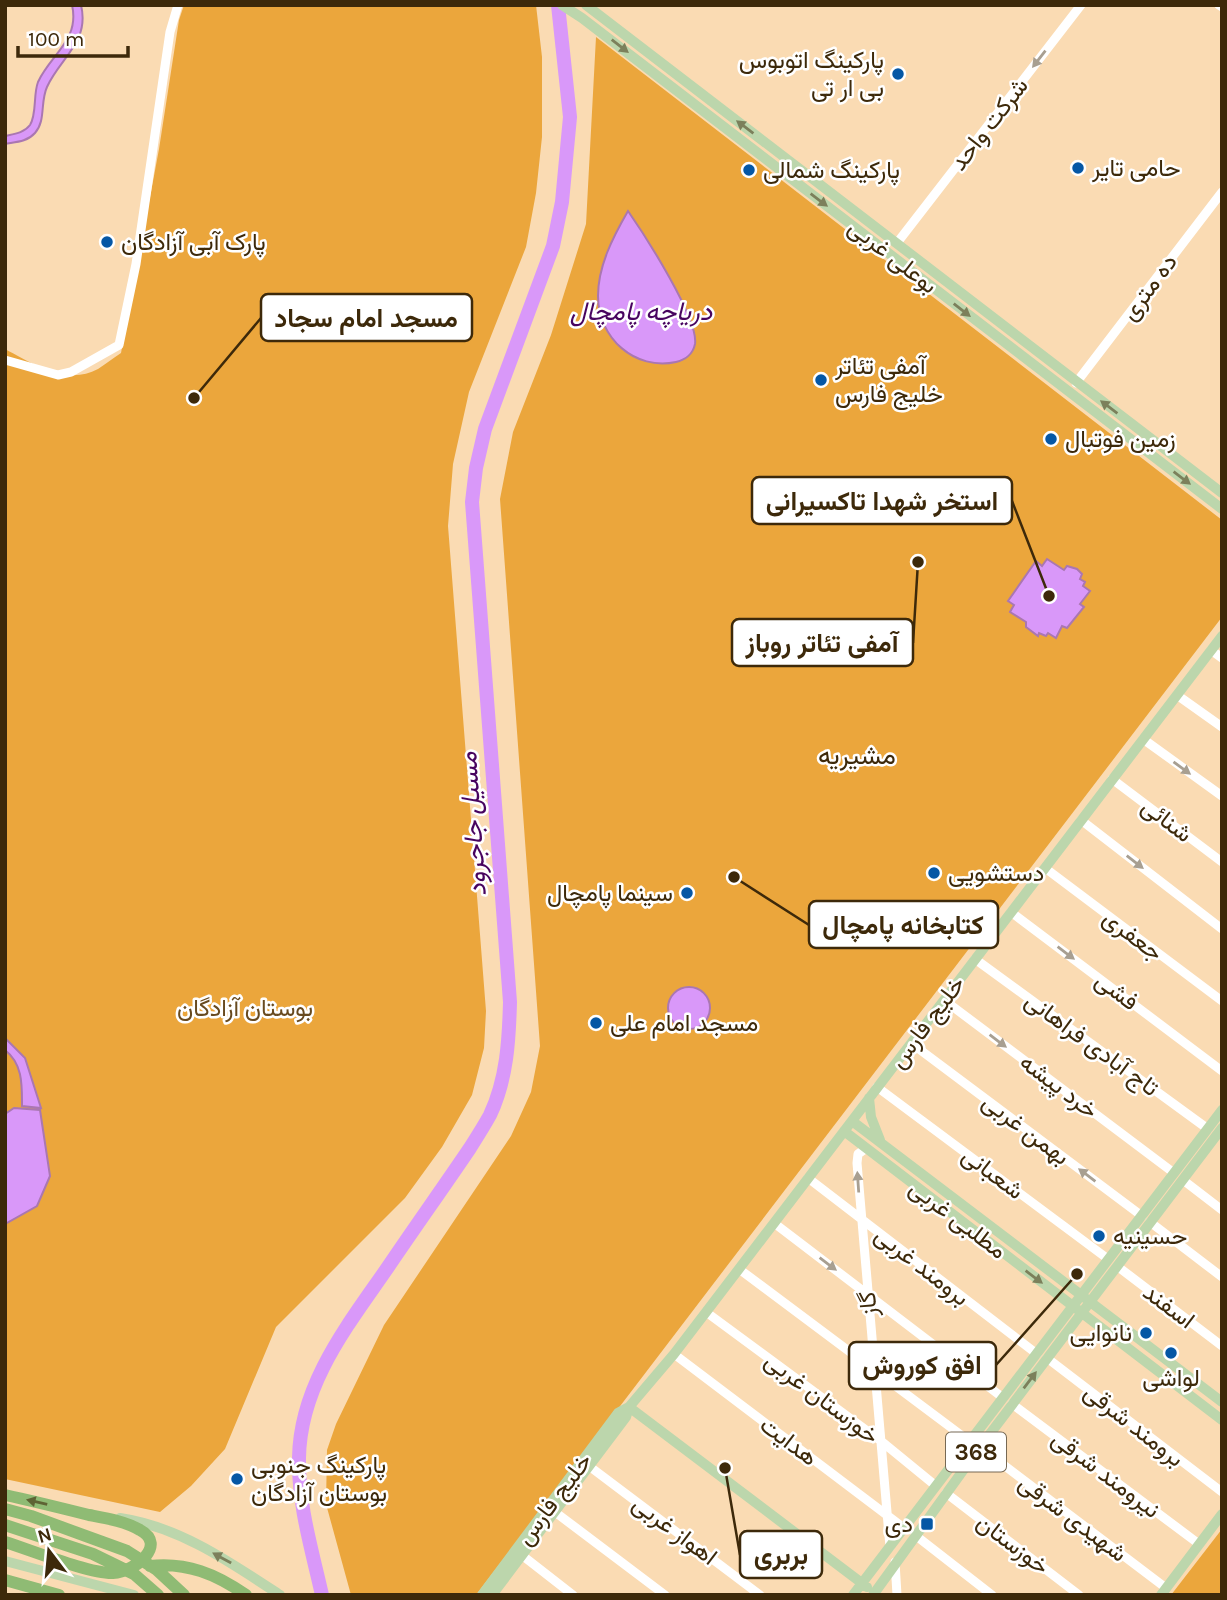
<svg xmlns="http://www.w3.org/2000/svg" width="1227" height="1600" font-family="Karla,Vazirmatn,sans-serif">
  <style>
    .green { fill: #eba63c }
    .water { fill: #d998f9; stroke: #aa77b1; stroke-width: 2 }
    .lines { fill: none; stroke-linecap: round; stroke-linejoin: round }
    .river { stroke: #d998f9; stroke-width: 14 }
    .minor { stroke: #fff; stroke-width: 9 }
    .major { stroke: #bcd6ac; stroke-width: 10 }
    .highway { stroke: #8fbb74; stroke-width: 12 }
    .oneway { fill: #7c805b }
    .oneway2 { fill: #a89f91 }
    .oneway3 { fill: #5e6334 }
    .poi-dot { fill: #0557a5; stroke: #fff; stroke-width: 2.5 }
    .labels { text-anchor: middle; stroke-width: 5; stroke-linejoin: round; paint-order: stroke }
    .shield { fill: #fff; stroke: #776954; stroke-width: 2 }
    .shield-label { font-size: 23px; font-weight: bold; fill: #3d290a }
    .poi-label { font-size: 24px; fill: #3d290a; stroke: #fff; text-anchor: start }
    .street-label { font-size: 24px; fill: #3d290a; stroke: #fff }
    .park-label { font-size: 24px; fill: #684a1f; stroke: #fff }
    .water-label { font-size: 26px; font-style: italic; fill: #48045f; stroke: #fff }
    .neighbourhood-label { font-size: 26px; fill: #3d290a; stroke: #fff }
    .leader { fill: none; stroke: #3d290a; stroke-width: 2.5 }
    .callout-dot { fill: #3d290a; stroke: #fff; stroke-width: 2.5 }
    .callout { fill: #fff; stroke: #3d290a; stroke-width: 2.5 }
    .callout-label { font-size: 26px; text-anchor: middle; font-weight: bold; fill: #3d290a }
  </style>
  <rect width="100%" height="100%" fill="#fadbb3"/>
  <path class="green" d="M184 5H536L542 57V137L536 193 526 247 469 392 453 464 448 526 486 1011 484 1048 472 1095 442 1147 405 1198 276 1327 225 1449 191 1486 160 1512 5 1479V349C33 364 67 386 98 369 106 364 113 358 121 353L159 149 179 20Z
    M596 37 1222 520V617L476 1595H351L326 1504 327 1450 336 1424 384 1325 511 1136 531 1092 540 1046 500 499 513 432 551 335 586 224Z
    M1222 1529V1595H1171Z"/>
  <path class="water" d="M72 5H81C90 42 60 58 47 87 40 102 46 121 35 133 27 142 16 142 5 144V136C14 134 24 133 30 125 37 114 33 95 38 82 51 54 80 40 72 5Z
    M628 211C644 234 699 319 695 344 693 354 685 360 676 362 635 371 598 338 598 296 598 266 613 237 628 211Z
    M1047 559 1064 570 1067 566 1077 569 1082 574 1080 579 1085 582 1083 586 1090 591 1080 604 1084 607 1067 628 1062 626 1056 638 1048 633 1046 636 1039 633 1038 636 1026 627V622L1010 612 1014 605 1008 601 1036 561 1042 566Z
    M668 1008a21 21 0 1 1 42 0a21 21 0 1 1-42 0Z
    M5 1038 25 1058 41 1108 22 1106C22 1085 23 1064 5 1050Z
    M14 1108 40 1110 50 1176 37 1206 5 1224V1114Z"/>
  <g class="lines">
    <path class="river" d="M322 1595C312 1550 298 1505 299 1458 300 1384 348 1325 388 1267 415 1227 443 1188 470 1148 477 1137 484 1126 490 1115 507 1079 509 1040 510 1002L472 502 476 468 485 429 553 246 562 202 570 117 558 5"/>
    <path class="minor" d="M1219 5 1222 7
      M897 243 1081 5
      M5 360 58 375 71 372 119 345 136 264 170 32 178 5
      M1076 383 1222 192
      M1211 650 1222 658
      M1177 695 1222 727
      M1143 739 1222 796
      M1112 779 1222 862
      M1081 820 1222 929
      M1045 868 1222 1001
      M1011 912 1222 1071
      M975 959 1208 1129
      M944 1000 1174 1173
      M911 1043 1142 1216
      M877 1087 1108 1259
      M865 1149 858 1154 857 1163 890 1547
      M808 1178 1037 1354
      M1183 1180 1222 1210
      M1150 1222 1222 1277
      M774 1223 1002 1397
      M1117 1266 1222 1346
      M739 1269 969 1441
      M706 1312 881 1441 936 1486
      M674 1354 904 1528
      M1047 1358 1222 1492
      M1012 1404 1199 1544
      M980 1447 1166 1588
      M589 1466 760 1595
      M946 1493 1079 1595
      M555 1512 665 1595
      M915 1535 992 1595
      M523 1556 573 1595
      M895 1562 897 1595"/>
    <path class="major" d="M562 5 582 18 1222 509
      M586 5 1222 493
      M869 1098 871 1117 880 1140
      M852 1121 1222 1402
      M844 1131 1222 1420
      M629 1407 867 1587
      M120 1518C180 1527 230 1562 280 1595
      M5 1561 134 1595
      M482 1595 618 1413 629 1407
      M492 1595 626 1417 629 1407 674 1354 1222 636
      M853 1595 1222 1110
      M873 1595 980 1447 1222 1128
      M1161 1595 1222 1514"/>
    <path class="highway" d="M5 1495C33 1501 61 1508 89 1515 105 1518 125 1521 140 1530 168 1545 135 1572 113 1573 90 1574 31 1550 5 1542
      M5 1509 31 1516 127 1551 157 1570 184 1595
      M5 1525 93 1554 134 1574 158 1595
      M150 1566C187 1562 216 1574 246 1595
      M5 1580 59 1595"/>
  </g>
  <defs><path id="oneway-solid" d="M-6-.8H1V-3.2L6.5 0L1 3.2V.8H-6Z" transform="scale(1.75)"/></defs>
  <g class="oneway">
    <use href="#oneway-solid" transform="translate(620 46) rotate(38)"/>
    <use href="#oneway-solid" transform="translate(745 127) rotate(-143)"/>
    <use href="#oneway-solid" transform="translate(819 200) rotate(37)"/>
    <use href="#oneway-solid" transform="translate(962 310) rotate(38)"/>
    <use href="#oneway-solid" transform="translate(1109 407) rotate(-143)"/>
    <use href="#oneway-solid" transform="translate(1182 478) rotate(37)"/>
    <use href="#oneway-solid" transform="translate(1034 1277) rotate(37)"/>
    <use href="#oneway-solid" transform="translate(1030 1380) rotate(-53)"/>
    <use href="#oneway-solid" transform="translate(222 1558) rotate(-151)"/>
  </g>
  <g class="oneway2">
    <use href="#oneway-solid" transform="translate(1039 59) rotate(128)"/>
    <use href="#oneway-solid" transform="translate(1182 768) rotate(36)"/>
    <use href="#oneway-solid" transform="translate(1135 862) rotate(38)"/>
    <use href="#oneway-solid" transform="translate(1066 953) rotate(37)"/>
    <use href="#oneway-solid" transform="translate(998 1041) rotate(37)"/>
    <use href="#oneway-solid" transform="translate(1087 1175) rotate(-143)"/>
    <use href="#oneway-solid" transform="translate(858 1182) rotate(-94)"/>
    <use href="#oneway-solid" transform="translate(828 1264) rotate(37)"/>
  </g>
  <use class="oneway3" href="#oneway-solid" transform="translate(37 1502) rotate(-167)"/>
  <g class="poi-dot">
    <circle cx="898" cy="74" r="7"/>
    <circle cx="1078" cy="168" r="7"/>
    <circle cx="749" cy="170" r="7"/>
    <circle cx="107" cy="242" r="7"/>
    <circle cx="821" cy="380" r="7"/>
    <circle cx="1051" cy="439" r="7"/>
    <circle cx="934" cy="873" r="7"/>
    <circle cx="687" cy="893" r="7"/>
    <circle cx="596" cy="1023" r="7"/>
    <circle cx="1099" cy="1236" r="7"/>
    <circle cx="1146" cy="1333" r="7"/>
    <circle cx="1171" cy="1353" r="7"/>
    <circle cx="237" cy="1479" r="7"/>
    <rect x="920" y="1517" width="14" height="14" rx="3.5"/>
  </g>
  <g class="labels">
    <rect class="shield" x="946" y="1432.5" width="60" height="39" rx="5"/>
    <g class="shield-label">
      <text x="976" y="1460">368</text>
    </g>
    <g class="poi-label">
      <text x="884" y="68" text-anchor="end">پارکینگ اتوبوس<tspan x="884" dy="28">بی ار تی</tspan></text>
      <text x="1092" y="176">حامی تایر</text>
      <text x="763" y="178">پارکینگ شمالی</text>
      <text x="121" y="250">پارک آبی آزادگان</text>
      <text x="835" y="374">آمفی تئاتر<tspan x="835" dy="28">خلیج فارس</tspan></text>
      <text x="1065" y="447">زمین فوتبال</text>
      <text x="948" y="881">دستشویی</text>
      <text x="673" y="901" text-anchor="end">سینما پامچال</text>
      <text x="610" y="1031">مسجد امام علی</text>
      <text x="1113" y="1244">حسینیه</text>
      <text x="1132" y="1341" text-anchor="end">نانوایی</text>
      <text x="1171" y="1386" text-anchor="middle">لواشی</text>
      <text x="251" y="1473">پارکینگ جنوبی<tspan x="251" dy="28">بوستان آزادگان</tspan></text>
      <text x="913" y="1532" text-anchor="end">دی</text>
    </g>
    <g class="street-label">
      <text transform="translate(989 124) rotate(-52)" y="8">شرکت واحد</text>
      <text transform="translate(893 256) rotate(38)" y="8">بوعلی غربی</text>
      <text transform="translate(1149 287) rotate(-53)" y="8">ده متری</text>
      <text transform="translate(1167 820) rotate(37)" y="8">شنائی</text>
      <text transform="translate(1133 935) rotate(37)" y="8">جعفری</text>
      <text transform="translate(1117 991) rotate(37)" y="8">فشی</text>
      <text transform="translate(927 1022) rotate(-53)" y="8">خلیج فارس</text>
      <text transform="translate(1092 1044) rotate(36)" y="8">تاج آبادی فراهانی</text>
      <text transform="translate(1059 1086) rotate(37)" y="8">خرد پیشه</text>
      <text transform="translate(1026 1129) rotate(37)" y="8">بهمن غربی</text>
      <text transform="translate(993 1173) rotate(37)" y="8">شعبانی</text>
      <text transform="translate(958 1219) rotate(37)" y="8">مطلبی غربی</text>
      <text transform="translate(922 1266) rotate(38)" y="8">برومند غربی</text>
      <text transform="translate(868 1304) rotate(-95)" y="8">گاز</text>
      <text transform="translate(1169 1306) rotate(37)" y="8">اسفند</text>
      <text transform="translate(822 1398) rotate(37)" y="8">خوزستان غربی</text>
      <text transform="translate(1134 1425) rotate(38)" y="8">برومند شرقی</text>
      <text transform="translate(789 1441) rotate(37)" y="8">هدایت</text>
      <text transform="translate(1106 1474) rotate(37)" y="8">نیرومند شرقی</text>
      <text transform="translate(554 1499) rotate(-53)" y="8">خلیج فارس</text>
      <text transform="translate(1073 1518) rotate(37)" y="8">شهیدی شرقی</text>
      <text transform="translate(675 1530) rotate(37)" y="8">اهواز غربی</text>
      <text transform="translate(1013 1544) rotate(37)" y="8">خوزستان</text>
    </g>
    <g class="park-label">
      <text x="245" y="1016">بوستان آزادگان</text>
    </g>
    <g class="water-label">
      <text x="641" y="320">دریاچه پامچال</text>
      <text transform="translate(472 824) rotate(-94)" y="9">مسیل جاجرود</text>
    </g>
    <g class="neighbourhood-label">
      <text x="857" y="764">مشیریه</text>
    </g>
  </g>
  <path class="leader" d="M194 398L261 318M1049 596L1012 501M918 562L913 643M734 877L809 925M1077 1274L996 1365M725 1468L740 1555"/>
  <g class="callout-dot">
    <circle cx="194" cy="398" r="7"/>
    <circle cx="1049" cy="596" r="7"/>
    <circle cx="918" cy="562" r="7"/>
    <circle cx="734" cy="877" r="7"/>
    <circle cx="1077" cy="1274" r="7"/>
    <circle cx="725" cy="1468" r="7"/>
  </g>
  <g class="callout">
    <rect x="261" y="294" width="211" height="47" rx="7"/>
    <rect x="752" y="477" width="260" height="47" rx="7"/>
    <rect x="732" y="619" width="181" height="47" rx="7"/>
    <rect x="809" y="901" width="189" height="47" rx="7"/>
    <rect x="849" y="1342" width="147" height="47" rx="7"/>
    <rect x="740" y="1531" width="82" height="47" rx="7"/>
  </g>
  <g class="callout-label">
    <text x="366" y="327">مسجد امام سجاد</text>
    <text x="882" y="510">استخر شهدا تاکسیرانی</text>
    <text x="822" y="652">آمفی تئاتر روباز</text>
    <text x="903" y="934">کتابخانه پامچال</text>
    <text x="922" y="1374">افق کوروش</text>
    <text x="781" y="1564">بربری</text>
  </g>
  <rect width="1227" height="1600" fill="none" stroke="#3d290a" stroke-width="14"/>
  <g transform="translate(49 1551) rotate(344)" stroke="#ffffff" stroke-width="5" paint-order="stroke">
  <path d="M0-5L12 26L0 18L-12 26Z" fill="#3d290a"/>
  <text y="-10" font-size="19" font-weight="bold" text-anchor="middle" fill="#3d290a">N</text>
  </g>
  <path d="M18 46v10h110v-10" fill="none" stroke="#3d290a" stroke-width="3.5"/>
  <text x="28" y="46" font-size="21" fill="#3d290a" stroke="#ffffff" stroke-width="5" paint-order="stroke">100 m</text>
</svg>
